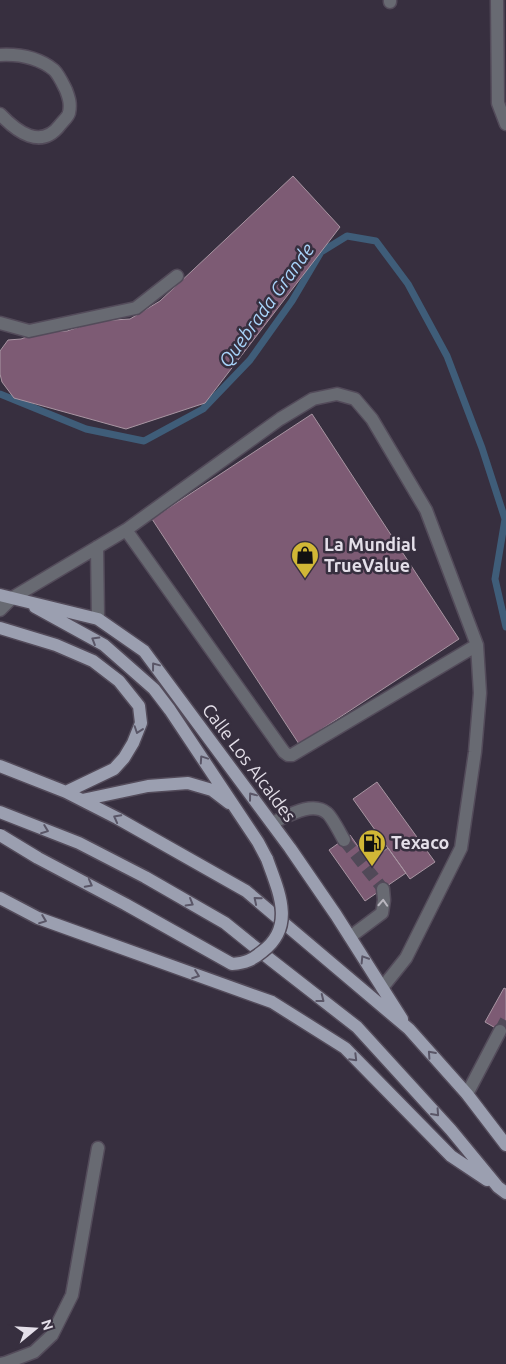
<svg xmlns="http://www.w3.org/2000/svg" width="506" height="1364" font-family="Ubuntu,sans-serif">
  <style>
    .lines { fill: none; stroke-linecap: round; stroke-linejoin: round }
    .stream { stroke: #3f5d79; stroke-width: 7 }
    .building { fill: #7d5b74; stroke: #a895a2 }
    .minor-tunnel { stroke: #514958; stroke-width: 12; stroke-dasharray: 12 6; stroke-linecap: butt }
    .minor-casing { stroke: #534b5a; stroke-width: 15 }
    .major-casing { stroke: #534b5a; stroke-width: 15 }
    .minor { stroke: #686a72; stroke-width: 12 }
    .major { stroke: #9b9fb0; stroke-width: 12 }
    .major-bridge-casing { stroke: #534b5a; stroke-width: 15; stroke-linecap: butt }
    .major-bridge { stroke: #9b9fb0; stroke-width: 12 }
    .oneway { stroke: #5a5667 }
    .oneway2 { stroke: #b9b6bf }
    .labels { text-anchor: middle; stroke-width: 5; stroke-linejoin: round; paint-order: stroke }
    .poi-label { font-size: 18px; font-weight: bold; fill: #e4dfe9; stroke: #372f3f; text-anchor: start }
    .street-label { font-size: 18px; fill: #e4dfe9; stroke: #372f3f }
    .water-label { font-size: 19px; font-style: italic; fill: #a8d3f9; stroke: #372f3f }
  </style>
  <rect width="100%" height="100%" fill="#372f3f"/>
  <g class="lines">
    <path class="stream" d="M0 394 86 429 144 441 203 409 250 360 292 301 321 252 347 236 376 241 408 284 447 356 482 448 505 519 495 579 506 627"/>
  </g>
  <path class="building" d="M293 176 340 227 205 403 126 429 14 398 2 382 0 374V351L8 340 21 339 43 331H67L97 321 130 319 160 301Z
    M312 414 459 639 299 744 152 519Z
    M377 782 435 862 410 879 353 799Z
    M350 835 369 862 388 848 406 873 365 901 329 850Z
    M504 988 506 989V1034L485 1022Z"/>
  <g class="lines">
    <path class="minor-tunnel" d="M344 840 383 889
      M500 1031 506 1020"/>
    <g class="minor-casing">
      <path id="minor" d="M390 0V2
        M497 0 498 103 506 124
        M0 55C19 54 39 58 54 70 59 75 63 84 66 90 69 98 71 104 69 113 68 117 63 121 60 125 41 150 17 132 0 114
        M0 323 29 331 136 308 177 276
        M126 530 284 752 288 755H292L477 645
        M97 547 98 619
        M0 610 12 598 126 530 280 419 313 399 337 394 355 399 372 419 426 510 477 645 480 693 475 752 461 848 406 958 382 988
        M272 823C286 817 312 800 327 813 332 817 340 833 344 840
        M350 937 382 913 384 900 383 889
        M467 1094 500 1031
        M0 1364 5 1363 34 1352 52 1335 72 1295 98 1148"/>
    </g>
    <g class="major-casing">
      <path id="major" d="M0 595 98 619 144 651 290 848 336 915 402 1019
        M35 607 104 645 154 689 170 710 258 842 267 859
        M0 628 56 645 93 661 119 681 139 706 141 723 133 743 124 758 114 769 66 792
        M0 766 66 792 117 818 246 891 409 1029 467 1094 506 1145
        M82 800 148 786 188 783 212 790 229 803
        M0 812 79 843 145 877 225 923 271 960 357 1027 451 1130 498 1187 506 1193
        M0 898 38 918 272 1002 345 1048 451 1156 487 1180"/>
    </g>
    <use href="#minor" class="minor"/>
    <use href="#major" class="major"/>
    <g class="major-bridge-casing">
      <path id="major-bridge" d="M0 835 38 858 125 904 232 964C246 963 252 960 263 951 296 926 278 890 267 859"/>
    </g>
    <use href="#major-bridge" class="major-bridge"/>
  </g>
  <defs><path id="oneway-chevron" d="M-2-3.5L2.5 0L-2 3.5" fill="none" stroke-width="1.6" stroke-linecap="round" stroke-linejoin="round" transform="scale(1.25)"/></defs>
  <g class="oneway">
    <use href="#oneway-chevron" transform="translate(95 640) rotate(-149)"/>
    <use href="#oneway-chevron" transform="translate(155 666) rotate(-127)"/>
    <use href="#oneway-chevron" transform="translate(138 730) rotate(109)"/>
    <use href="#oneway-chevron" transform="translate(203 759) rotate(-124)"/>
    <use href="#oneway-chevron" transform="translate(252 796) rotate(-127)"/>
    <use href="#oneway-chevron" transform="translate(117 818) rotate(-152)"/>
    <use href="#oneway-chevron" transform="translate(45 830) rotate(21)"/>
    <use href="#oneway-chevron" transform="translate(89 884) rotate(28)"/>
    <use href="#oneway-chevron" transform="translate(257 900) rotate(-140)"/>
    <use href="#oneway-chevron" transform="translate(190 903) rotate(30)"/>
    <use href="#oneway-chevron" transform="translate(43 920) rotate(21)"/>
    <use href="#oneway-chevron" transform="translate(364 959) rotate(-122)"/>
    <use href="#oneway-chevron" transform="translate(196 975) rotate(20)"/>
    <use href="#oneway-chevron" transform="translate(321 999) rotate(38)"/>
    <use href="#oneway-chevron" transform="translate(431 1054) rotate(-132)"/>
    <use href="#oneway-chevron" transform="translate(354 1058) rotate(45)"/>
    <use href="#oneway-chevron" transform="translate(436 1113) rotate(48)"/>
  </g>
  <use class="oneway2" href="#oneway-chevron" transform="translate(383 903) rotate(-87)"/>
  <defs>
    <g id="shop-pin" transform="scale(1.4375)"><path d="M0 17L-7.5 6A9.5 9.5 0 1 1 7.5 6Z" fill="#d1b736" stroke="#372f3f"/><path d="M-5-2.5h2.3a2.7 3.5 0 0 1 5.4 0H5L5.5 6h-11ZM-1.5-2.5h3a1.5 2.3 0 0 0-3 0Z" fill="#111"/></g>
    <g id="fuel-pin" transform="scale(1.4375)"><path d="M0 17L-7.5 6A9.5 9.5 0 1 1 7.5 6Z" fill="#d1b736" stroke="#372f3f"/><path d="M-5.5-6h7V0h2V4h1.3V-2.5L3-4.5l.8-.8L6-3V5H2.5V1h-1V6h-7ZM-4.2-4.7v3.2H.2V-4.7Z" fill="#111"/></g>
  </defs>
  <g fill-rule="evenodd">
    <use href="#shop-pin" x="305" y="555"/>
    <use href="#fuel-pin" x="372" y="843"/>
  </g>
  <g class="labels">
    <g class="poi-label">
      <text x="324" y="551">La Mundial<tspan x="324" dy="21">TrueValue</tspan></text>
      <text x="391" y="849">Texaco</text>
    </g>
    <g class="street-label">
      <text transform="translate(249 763) rotate(53)" y="6">Calle Los Alcaldes</text>
    </g>
    <g class="water-label">
      <text transform="translate(266 305) rotate(-54)" y="7">Quebrada Grande</text>
    </g>
  </g>
  <g transform="translate(35 1329) rotate(72)" stroke="#372f3f" stroke-width="4" paint-order="stroke">
  <path d="M0-4L9 19L0 12L-9 19Z" fill="#e4dfe9"/>
  <text y="-8" font-size="14" font-weight="bold" text-anchor="middle" fill="#e4dfe9">N</text>
  </g>
</svg>
